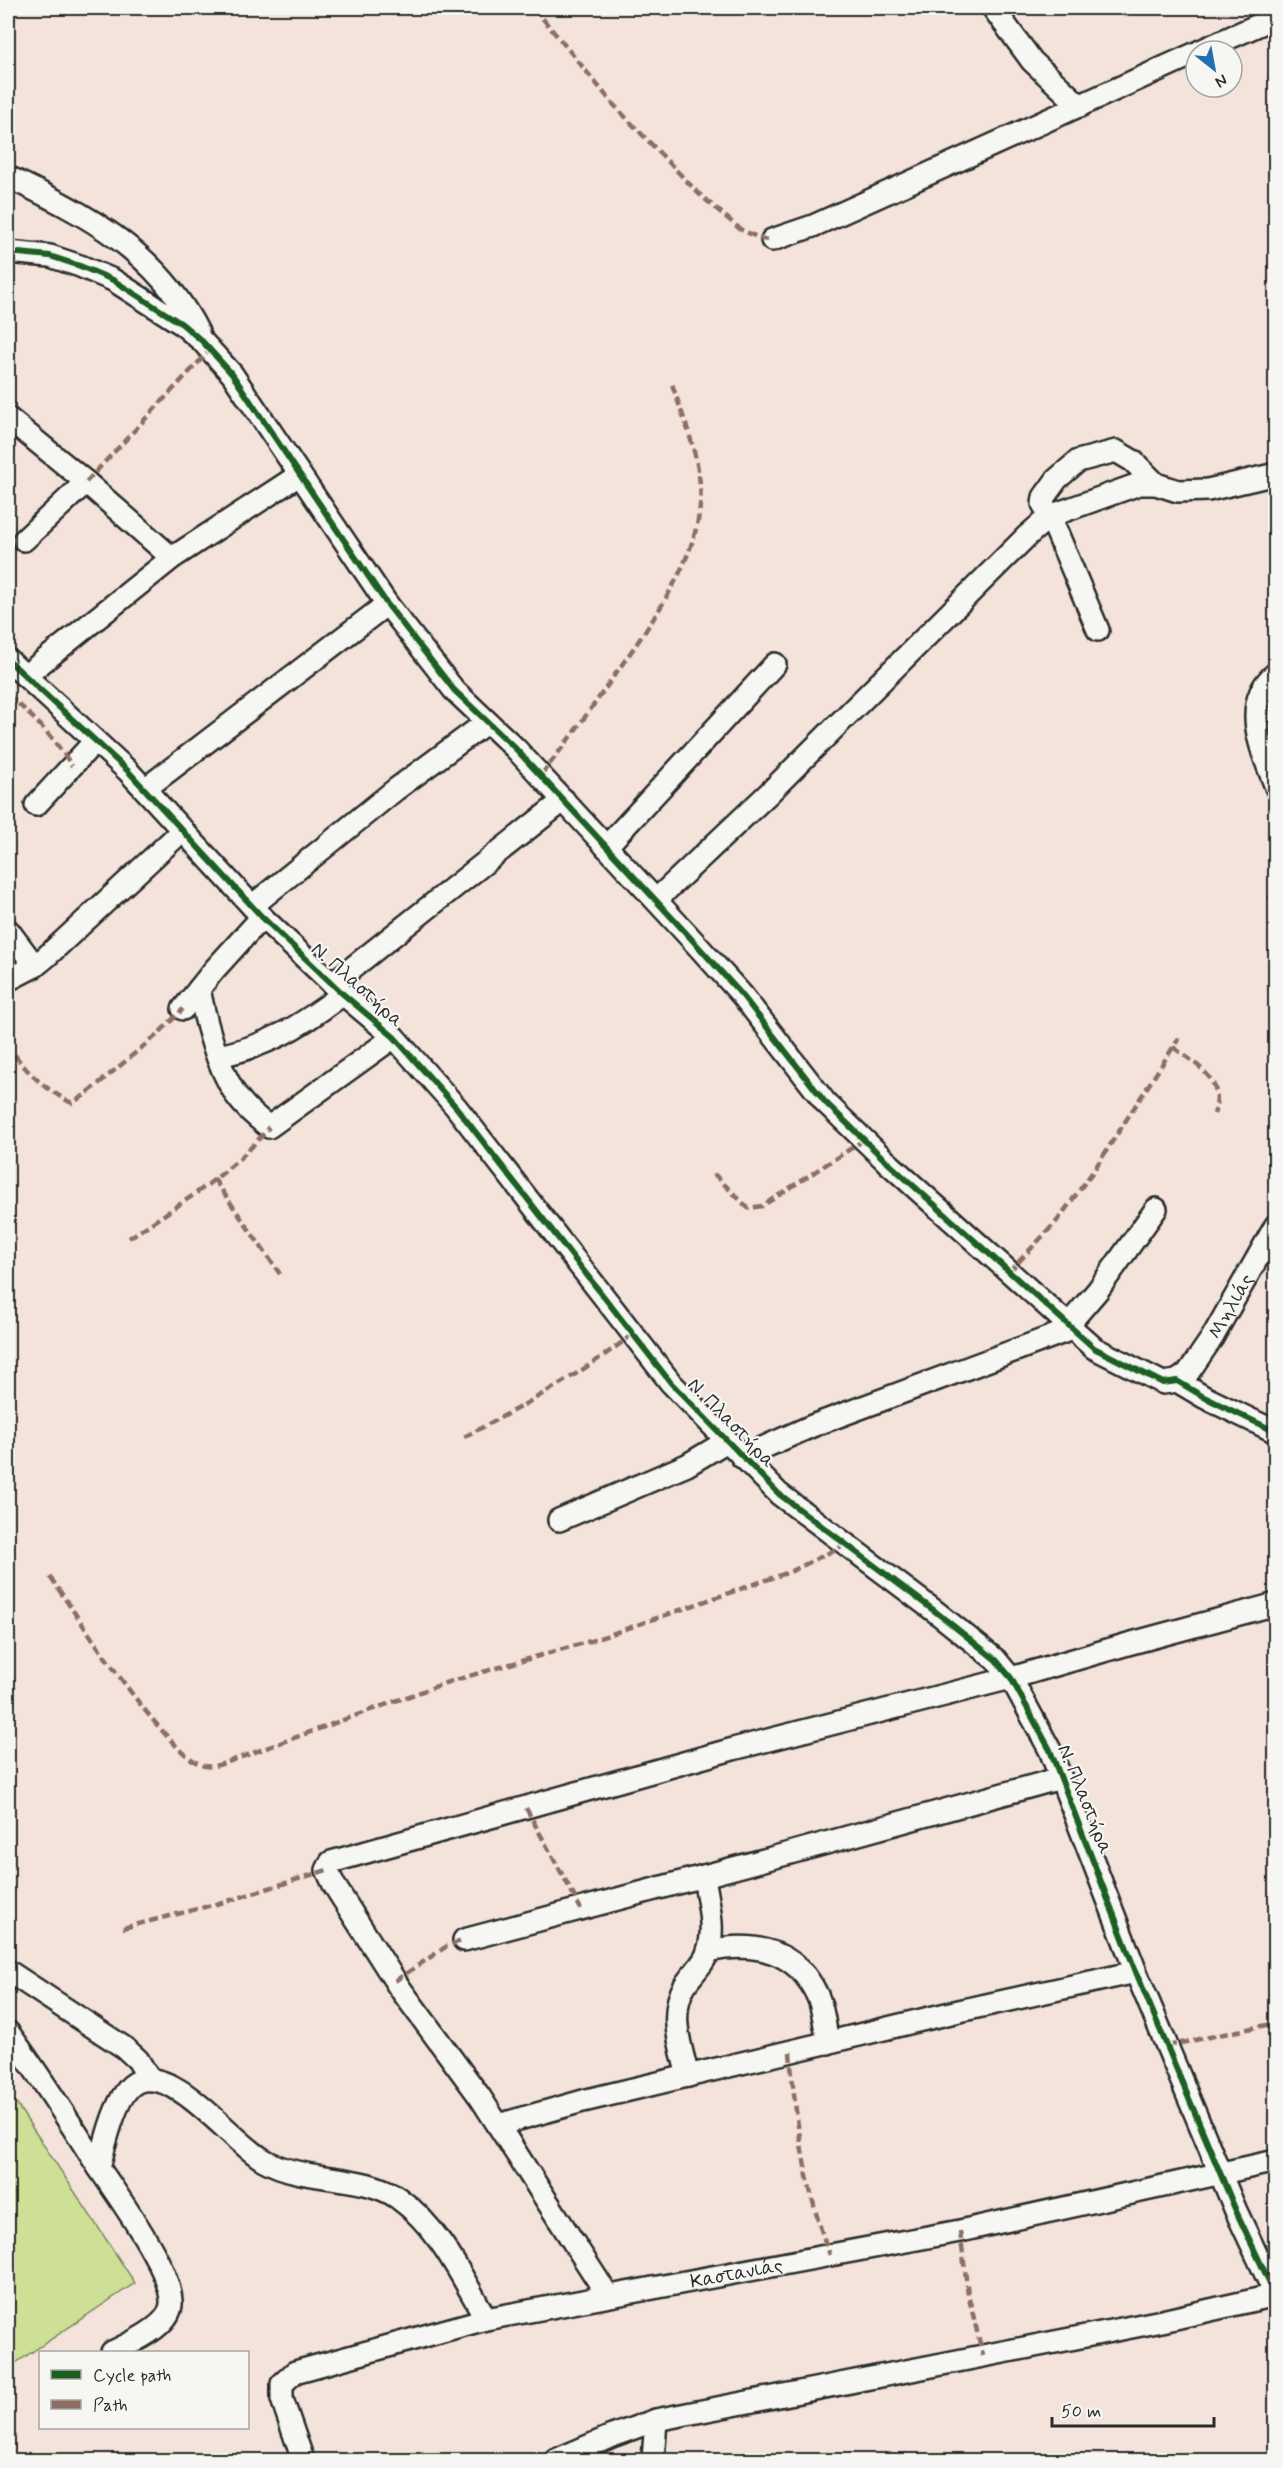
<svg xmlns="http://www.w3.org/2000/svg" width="1283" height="2468" font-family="Mynerve,sans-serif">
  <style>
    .green { fill: #cde095; stroke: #7c8660; stroke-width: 1.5 }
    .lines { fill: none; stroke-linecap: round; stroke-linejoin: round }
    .minor-casing { stroke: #2b2b2b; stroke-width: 26 }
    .minor { stroke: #f6f6f2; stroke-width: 21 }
    .quiet { stroke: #8d6e63; stroke-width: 4.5; stroke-dasharray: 9 4.5; stroke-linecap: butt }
    .cycleway-casing { stroke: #f6f6f2; stroke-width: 10 }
    .cycleway { stroke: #1b5e20; stroke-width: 6 }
    .labels { text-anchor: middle; stroke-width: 4.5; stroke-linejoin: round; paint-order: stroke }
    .street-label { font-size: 20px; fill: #2b2b2b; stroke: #f6f6f2 }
  </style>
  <rect width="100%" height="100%" fill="#f3e3da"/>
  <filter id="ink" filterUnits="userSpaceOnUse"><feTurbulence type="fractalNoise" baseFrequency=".0167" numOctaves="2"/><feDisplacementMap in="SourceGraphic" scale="12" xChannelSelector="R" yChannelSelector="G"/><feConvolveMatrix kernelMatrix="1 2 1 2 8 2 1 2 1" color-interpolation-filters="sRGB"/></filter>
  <g filter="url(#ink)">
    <path class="green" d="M8 2091 135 2283 8 2368Z"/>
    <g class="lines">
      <g class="minor-casing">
        <g id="minor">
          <path d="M993 8 1032 61 1080 106"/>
          <path d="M1200 51 1276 17"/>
          <path d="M8 177C86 214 157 251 198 332"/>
          <path d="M772 240 813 226 1196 53"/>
          <path d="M8 252 50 256 80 266 113 280 182 324 202 341 232 374 387 604 454 690 515 748 686 933 742 995 825 1102 887 1162 1094 1348 1163 1383 1177 1381 1204 1397 1276 1432"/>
          <path d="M8 418 86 482 172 558"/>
          <path d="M24 540 86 482"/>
          <path d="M1098 630 1050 516 1043 504 1044 497 1057 479 1078 461 1116 451 1133 461 1156 484"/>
          <path d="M8 660 128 771 262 917 343 994 394 1037 456 1107 671 1383 779 1494 936 1612 996 1660 1011 1678 1050 1750 1136 1972 1236 2211 1276 2296"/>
          <path d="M1276 673C1239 703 1262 751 1276 787"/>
          <path d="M25 676 172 558 299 475"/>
          <path d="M145 789 387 604"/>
          <path d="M36 805 95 741"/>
          <path d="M606 847 775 664"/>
          <path d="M656 900 768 794 1027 536 1050 516 1139 484H1156L1178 491 1208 490 1276 474"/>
          <path d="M252 906 395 790 487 722"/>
          <path d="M8 930 35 966"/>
          <path d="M8 980 35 966 46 957 183 830"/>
          <path d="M332 984 564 800"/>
          <path d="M199 989C206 1024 216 1064 236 1095 245 1108 257 1118 269 1127L394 1037"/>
          <path d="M183 1009 214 970 262 917"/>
          <path d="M218 1056C269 1046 302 1025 343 994"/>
          <path d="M1068 1325 1098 1290 1156 1209"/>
          <path id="s1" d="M1177 1381 1188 1373 1212 1338 1276 1225"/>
          <path d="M742 1457 812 1426 1072 1329"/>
          <path d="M559 1520 687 1465 727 1441"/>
          <path d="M464 1940 790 1853 1061 1778"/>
          <path d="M708 1951C756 1941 797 1950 818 1997 824 2011 825 2029 828 2043"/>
          <path d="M8 1971 125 2048 138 2060 149 2079"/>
          <path d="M8 2032C40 2075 68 2120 97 2165 116 2194 174 2272 171 2305 169 2327 129 2344 112 2352"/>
          <path d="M688 2076C681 2047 668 2014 685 1985 692 1974 705 1963 708 1951 716 1928 707 1899 704 1876"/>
          <path d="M498 2125 583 2101 959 2011 1136 1972"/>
          <path d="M99 2168C104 2147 116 2091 137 2082 177 2066 230 2141 264 2160 304 2183 363 2173 398 2198 439 2227 462 2277 486 2319"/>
          <path d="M608 2296 480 2097 399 1987 334 1885 327 1870 331 1862 733 1749 1011 1678 1128 1644 1276 1604"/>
          <path id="s2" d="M303 2460 282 2399V2384L295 2372 486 2319 960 2231 1276 2161"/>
          <path d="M556 2460 612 2436 656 2420 1162 2321 1276 2295"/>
          <path d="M653 2460 656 2420"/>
        </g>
      </g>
      <use href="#minor" class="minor"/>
      <path class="quiet" d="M534 8 614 105 698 193 740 229 761 239 772 240
        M86 482 210 350
        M8 695C33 716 54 738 72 766
        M541 775C567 742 592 708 616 673 652 622 706 550 700 485 697 450 683 417 672 384
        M1268 897 1276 899
        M8 1043C21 1069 46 1090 72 1103L85 1095 158 1034 183 1009
        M1173 1047C1197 1065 1226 1080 1214 1114
        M714 1174 748 1208 762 1206 864 1140
        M214 1179 280 1274
        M129 1238C178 1205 232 1174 269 1127
        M1009 1272 1057 1221 1094 1170 1179 1038
        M464 1437C523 1406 580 1375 633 1334
        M50 1577C75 1612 169 1759 205 1766 213 1768 227 1762 236 1759L445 1683 594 1640 792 1571 844 1545
        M526 1808 581 1909
        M123 1928 228 1901 327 1870
        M395 1981 447 1946 464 1940
        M1167 2046 1276 2023
        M790 2052C795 2117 806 2194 830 2255
        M960 2231 968 2294 983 2356"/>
      <g class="cycleway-casing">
        <path id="cycleway" d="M8 252 50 256 80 266 113 280 182 324 202 341 232 374 387 604 454 690 515 748 686 933 742 995 825 1102 887 1162 1094 1348 1163 1383 1177 1381 1204 1397 1276 1432
          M8 660 128 771 262 917 343 994 394 1037 456 1107 671 1383 779 1494 936 1612 996 1660 1011 1678 1050 1750 1136 1972 1236 2211 1276 2296"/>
      </g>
      <use href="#cycleway" class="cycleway"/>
    </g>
  </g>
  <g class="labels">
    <g class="street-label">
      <text transform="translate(358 984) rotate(42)" y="7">Ν. Πλαστήρα</text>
      <text dy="7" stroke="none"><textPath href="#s1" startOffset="93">Μηλιάς</textPath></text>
      <text transform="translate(732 1422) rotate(46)" y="7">Ν. Πλαστήρα</text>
      <text transform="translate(1086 1799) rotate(68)" y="7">Ν. Πλαστήρα</text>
      <text dy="7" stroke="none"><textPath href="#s2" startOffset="550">Καστανιάς</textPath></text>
    </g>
  </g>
  <rect width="1283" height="2468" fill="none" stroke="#f6f6f2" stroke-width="30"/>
  <rect x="15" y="15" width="1253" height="2438" fill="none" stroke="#2b2b2b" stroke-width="2" filter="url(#ink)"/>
  <rect x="39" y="2351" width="210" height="78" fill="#f6f6f2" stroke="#a5a5a2" stroke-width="1.5"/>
  <rect x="51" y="2370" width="30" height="9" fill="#1b5e20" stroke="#a5a5a2" stroke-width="1.5"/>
  <text x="93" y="2381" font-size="18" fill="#2b2b2b">Cycle path</text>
  <rect x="51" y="2400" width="30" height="9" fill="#8d6e63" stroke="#a5a5a2" stroke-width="1.5"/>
  <text x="93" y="2411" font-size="18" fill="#2b2b2b">Path</text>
  <g transform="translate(1214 69) rotate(149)"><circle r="28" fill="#f6f6f2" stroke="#a5a5a2" stroke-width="1.5"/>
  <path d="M0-4.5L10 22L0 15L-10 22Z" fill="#1f6fb2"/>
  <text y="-9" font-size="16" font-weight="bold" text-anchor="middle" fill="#2b2b2b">N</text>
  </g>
  <path d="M1052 2417v9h162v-9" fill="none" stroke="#2b2b2b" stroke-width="3"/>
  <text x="1061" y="2417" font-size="18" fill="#2b2b2b" stroke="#f6f6f2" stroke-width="4.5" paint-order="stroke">50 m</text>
</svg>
